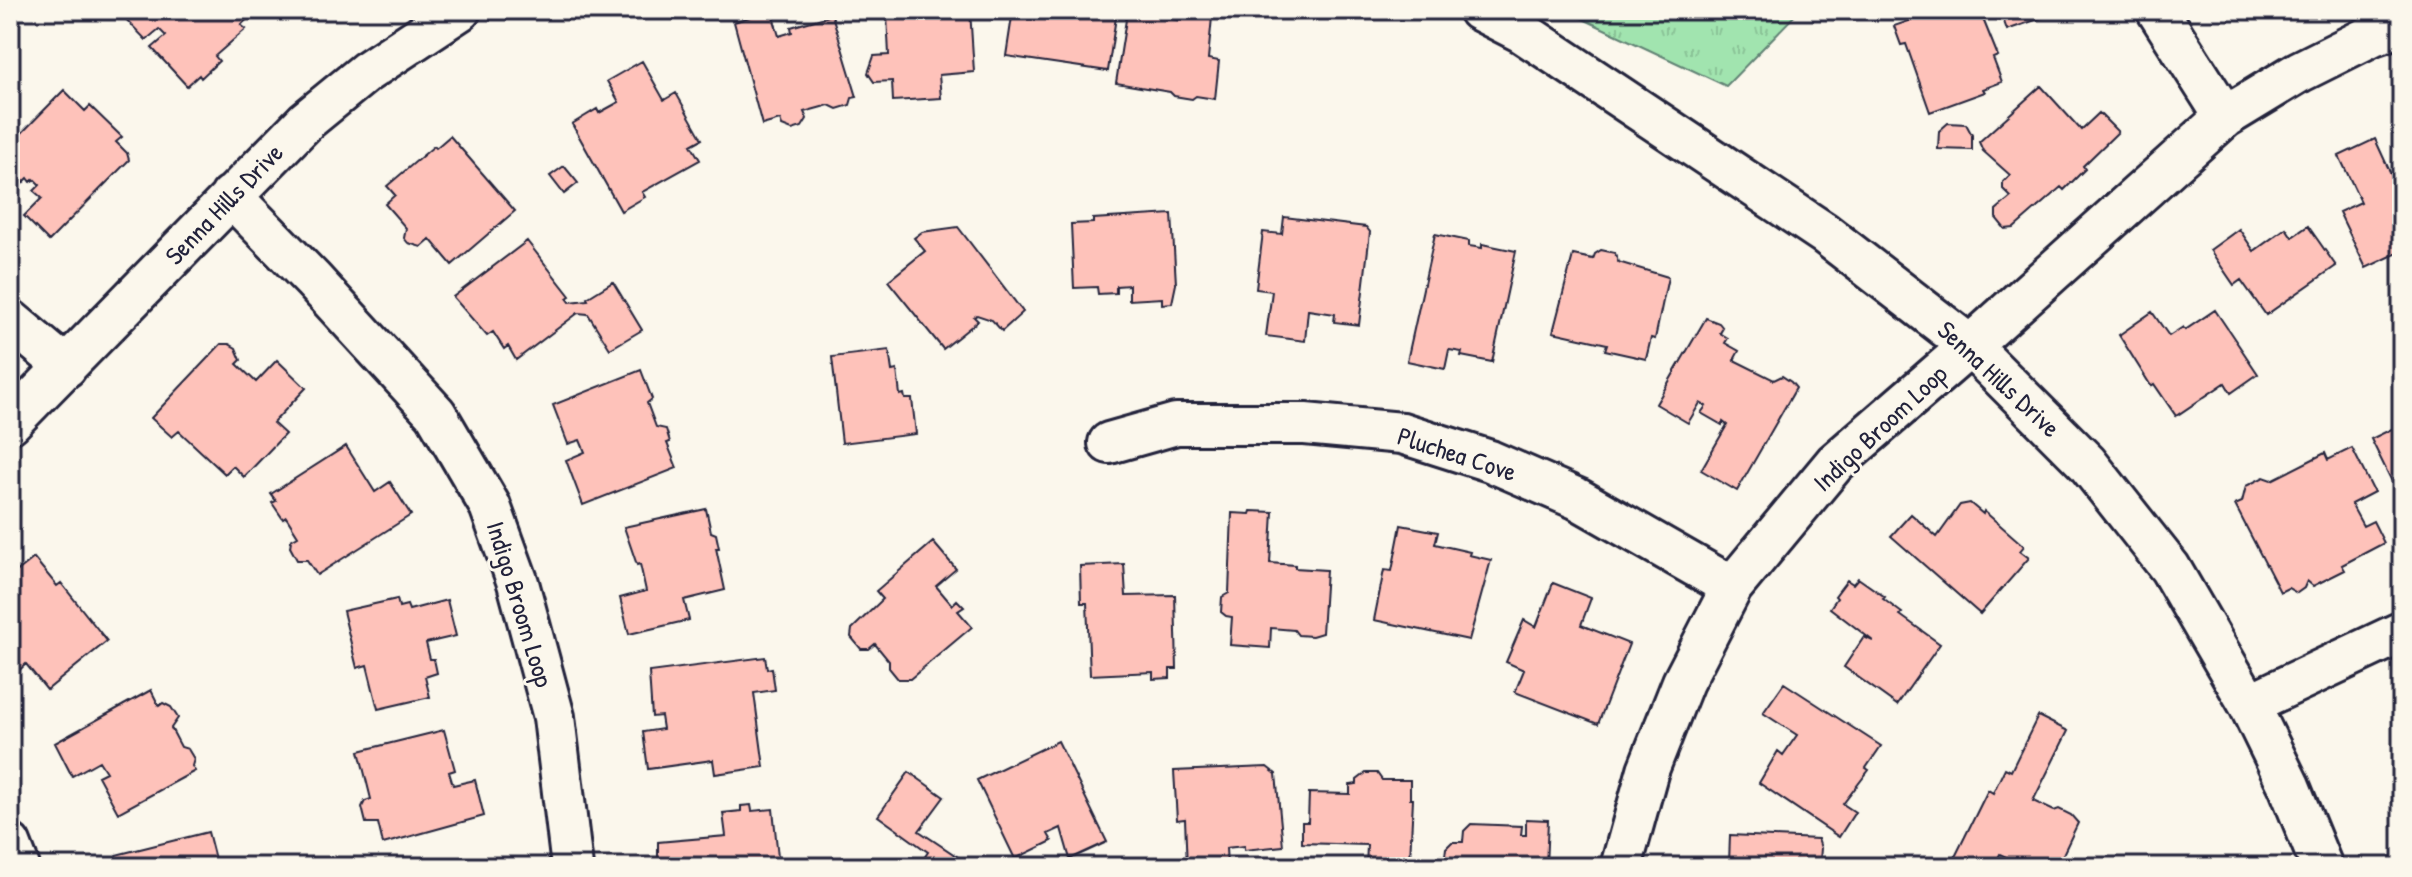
<svg xmlns="http://www.w3.org/2000/svg" width="2412" height="877" font-family="'Patrick Hand',sans-serif">
  <style>
    .park { fill: url(#park-tufts); stroke: #628375; stroke-width: 2 }
    .building { fill: #fec2ba; stroke: #22223b; stroke-width: 2 }
    .lines { fill: none; stroke-linecap: round; stroke-linejoin: round }
    .street-casing { stroke: #22223b; stroke-width: 46 }
    .street { stroke: #fbf7ec; stroke-width: 40 }
    .labels { text-anchor: middle; stroke-width: 6; stroke-linejoin: round; paint-order: stroke }
    .street-label { font-size: 26px; fill: #22223b; stroke: #fbf7ec }
  </style>
  <defs>
    <pattern id="park-tufts" width="24" height="20" patternUnits="userSpaceOnUse" patternTransform="scale(2)"><rect width="24" height="20" fill="#a1e4af"/><path d="M3 7l-1-3M5 7V3M7 7l1-3M15 17l-1-3M17 17v-4M19 17l1-3" fill="none" stroke="#8ac397"/></pattern>
  </defs>
  <rect width="100%" height="100%" fill="#fbf7ec"/>
  <filter id="ink" filterUnits="userSpaceOnUse"><feTurbulence type="fractalNoise" baseFrequency=".0125" numOctaves="2"/><feDisplacementMap in="SourceGraphic" scale="16" xChannelSelector="R" yChannelSelector="G"/><feConvolveMatrix kernelMatrix="1 2 1 2 8 2 1 2 1" color-interpolation-filters="sRGB"/></filter>
  <g filter="url(#ink)">
    <path class="park" d="M1564 10H1800L1726 86Z"/>
    <path class="building" d="M117 10H254L256 11 241 25 246 29 215 56 219 61 201 78 199 75 187 86 152 48 166 36 159 29 146 40Z
      M771 10 779 36 792 32 791 27 832 15 857 97 852 98 850 105 837 109 829 105 804 112 807 119 802 127 792 130 782 126 780 120 762 125 734 22Z
      M894 10H970L974 72 939 75 941 98 893 101 892 81 874 82 868 73 874 56 889 55 887 15 894 14Z
      M1013 10H1117L1108 71 1006 56Z
      M1146 10H1168L1166 18 1178 20 1179 10 1212 17 1208 59 1219 61 1215 99 1196 96 1192 99 1174 96 1170 92 1116 83 1127 13 1145 15Z
      M1960 10H1993L1981 14 1998 56 1993 58 2002 82 1983 89 1985 92 1930 112 1906 44 1901 45 1894 26 1935 12 1938 18Z
      M2000 10H2061V11L2007 30Z
      M642 61 664 100 676 93 702 139 691 145 700 160 642 192 645 197 621 211 572 124 597 109 599 113 619 102 607 81Z
      M2041 86 2081 130 2099 113 2118 132 2083 166 2085 169 2064 190 2061 187 2014 228 2005 229 1996 218V210L2011 197 2003 189V182L2010 175 1983 151 1979 142Z
      M64 90 85 111 90 106 122 137 116 142 127 153 129 160 49 241 24 216 42 198 34 191 40 185 34 179 31 182 28 178 22 184 10 172V145Z
      M1948 123 1966 124 1972 135V150L1938 149 1939 131Z
      M450 136 515 211 452 265 430 239 421 247 408 243 404 238 406 228 385 204 395 195 387 186 434 146 436 148Z
      M2375 139 2396 185 2402 182V251L2366 268 2339 212 2361 202 2339 156Z
      M564 166 578 183 564 194 550 176Z
      M1172 214 1176 284 1172 303 1162 304V298L1129 300V285L1116 286V293L1098 294 1097 287 1074 288 1071 224 1093 223V219Z
      M1284 217 1366 227 1370 232 1359 325 1334 322 1335 314 1308 310 1305 341 1266 336 1272 291 1256 289 1263 232 1282 234Z
      M2308 226 2336 266 2266 315 2241 280 2234 285 2210 250 2239 229 2254 251 2286 228 2292 237Z
      M958 227 1023 312 1002 331 992 320 977 315 974 317 978 321 943 349 888 281 925 251 914 238 922 232Z
      M1435 234 1469 241V246L1482 248V244L1516 251 1492 362 1461 356 1462 352 1449 350 1445 369 1407 361Z
      M527 241 570 296 567 298 570 302 588 300 587 298 613 282 642 330 610 349 588 314 578 313 516 360 508 346 504 349 493 332 487 336 453 297Z
      M1601 250 1615 253 1618 262 1668 277 1655 339 1651 338 1646 359 1605 350 1607 344 1553 332 1573 255 1593 259 1595 254Z
      M2215 310 2258 374 2231 393 2225 383 2176 416 2154 384 2151 386 2119 335 2152 312 2169 336 2183 327 2185 330Z
      M1706 318 1719 323 1723 328 1720 333 1728 338 1725 343 1739 351 1734 360 1774 380 1782 376 1791 382 1796 388 1737 491 1701 470 1727 425 1723 422 1722 425 1701 413 1706 406 1700 403 1688 423 1656 404Z
      M221 344H229L236 348 241 360 237 364 256 382 277 360 306 388 273 423 285 434 244 477 233 466 225 474 179 431 172 437 151 418Z
      M889 350 892 371 897 370 900 395 904 394 905 399H912L916 434 842 443 832 357Z
      M641 370 652 399 647 403 656 427 666 429 670 442 667 443 677 468 583 505 566 460 585 452 580 440 568 444 553 405Z
      M2402 424V502L2371 439Z
      M346 446 375 492 390 482 411 515 317 575 307 560H297L290 547 291 540 298 536 286 517 283 519 272 503 276 501 271 494Z
      M2352 448 2374 492 2351 504 2363 526 2373 521 2384 543 2342 565 2345 570 2313 586 2307 581 2304 588 2297 593 2288 588 2280 592 2235 505 2242 502 2246 486 2264 477 2272 480 2325 453 2328 460Z
      M1970 503 1983 514 1984 511 2024 546 2020 551 2029 558 1980 614 1891 536 1911 514 1937 537 1960 505Z
      M706 509 711 532 716 534 719 548H716L725 590 684 600 689 620 629 634 620 598 646 591 640 564 637 565 624 527Z
      M1251 511 1273 512 1270 563 1295 565V568L1326 570 1322 633 1312 636 1298 635 1294 630 1271 628 1270 648 1230 645 1232 617 1226 616 1221 612 1222 597 1229 593 1232 513 1250 514Z
      M1401 525 1438 532 1435 544 1470 552 1469 555 1491 560 1469 640 1374 620 1384 570 1392 571Z
      M933 542 956 569 936 586 952 605 957 600 964 607 958 611 972 627 910 679H898L889 668V661L875 644 869 649H861L851 637 852 629 883 599 876 591Z
      M34 558 57 586 61 583 107 641 47 690 26 664 15 674 10 668V577Z
      M1124 564 1126 596 1175 595 1177 669H1170V678L1153 679V672L1090 675 1087 603H1081L1080 566Z
      M1858 578 1885 597 1883 599 1902 613 1900 615 1940 644 1897 705 1844 667 1864 637 1873 641 1830 608 1837 598 1835 596 1847 580 1853 584Z
      M1553 583 1591 598 1581 625 1629 644 1598 724 1515 692 1524 670 1506 662 1524 620 1536 627Z
      M397 599 399 607 407 605 409 610 447 600 456 636 426 643 430 659H434L437 673 425 677 430 697 378 709 367 665 357 668 343 611Z
      M765 657 767 669 772 668 775 690 754 693 764 767 715 774 713 760 648 769 643 732 663 729 661 716 652 717 649 672Z
      M1784 683 1881 746 1866 768 1869 770 1843 804 1855 812 1839 837 1759 783 1778 751 1783 755 1797 735 1763 713Z
      M151 690 159 706 163 703 171 707 178 718 171 728 181 747 188 749 194 759 192 766 195 771 118 813 98 776 106 772 99 761 72 776 55 743Z
      M2038 716 2068 731 2033 801 2054 811 2059 809 2071 815 2078 823 2057 867H2027L2000 854 1994 867H1950L1988 790 1993 793 2005 768 2011 771Z
      M444 730 455 770 449 772 453 785 475 780 484 816 383 844 378 823H366L362 807 365 801 371 799 359 751Z
      M1058 741 1107 842 1070 859 1061 828 1048 834 1052 841 1015 859 977 780Z
      M1267 767 1276 774 1283 846 1244 850V846L1226 848 1227 865 1187 867 1185 819 1177 820 1174 771Z
      M909 772 944 797 919 831 967 863 969 859 980 867H918L928 852 878 816Z
      M1366 773H1377L1382 780H1410V799H1413L1410 859H1404V867H1366L1367 845 1302 843V822H1308L1309 793 1350 794V785L1357 784V780Z
      M751 805 752 811 773 809 779 867H658V842L726 836 723 813 741 811V806Z
      M1526 819 1548 820 1546 867H1429L1430 855 1445 856 1446 848 1452 842H1463L1464 831 1471 824 1522 826 1521 835H1526Z
      M208 832 217 867H119L116 855Z
      M1730 835 1818 839 1821 848 1820 861 1816 867H1724V864H1729Z"/>
    <g class="lines">
      <g class="street-casing">
        <path id="street" d="M1479 10 1522 32 1824 233 1943 325 1970 346 2087 463 2170 568 2249 704 2289 786 2322 867
          M2157 10 2225 117
          M231 196 313 280 436 414 490 506 518 583 554 717 572 867
          M10 320 66 367
          M10 423 306 121 366 72 460 10
          M1109 443 1176 424H1305L1402 433 1490 461 1578 499 1732 587
          M2249 704 2402 632
          M10 844 19 867
          M1621 867 1648 770 1683 682 1732 587 1835 463 1970 346 2225 117 2299 72 2373 35 2402 25"/>
      </g>
      <use href="#street" class="street"/>
    </g>
  </g>
  <g class="labels">
    <g class="street-label">
      <text transform="translate(224 204) rotate(-46)" y="9">Senna Hills Drive</text>
      <text transform="translate(1999 379) rotate(43)" y="9">Senna Hills Drive</text>
      <text transform="translate(1880 428) rotate(-43)" y="9">Indigo Broom Loop</text>
      <text transform="translate(1457 454) rotate(18)" y="9">Pluchea Cove</text>
      <text transform="translate(520 604) rotate(73)" y="9">Indigo Broom Loop</text>
    </g>
  </g>
  <rect width="2412" height="877" fill="none" stroke="#fbf7ec" stroke-width="40"/>
  <rect x="20" y="20" width="2372" height="837" fill="none" stroke="#22223b" stroke-width="3" filter="url(#ink)"/>
</svg>
